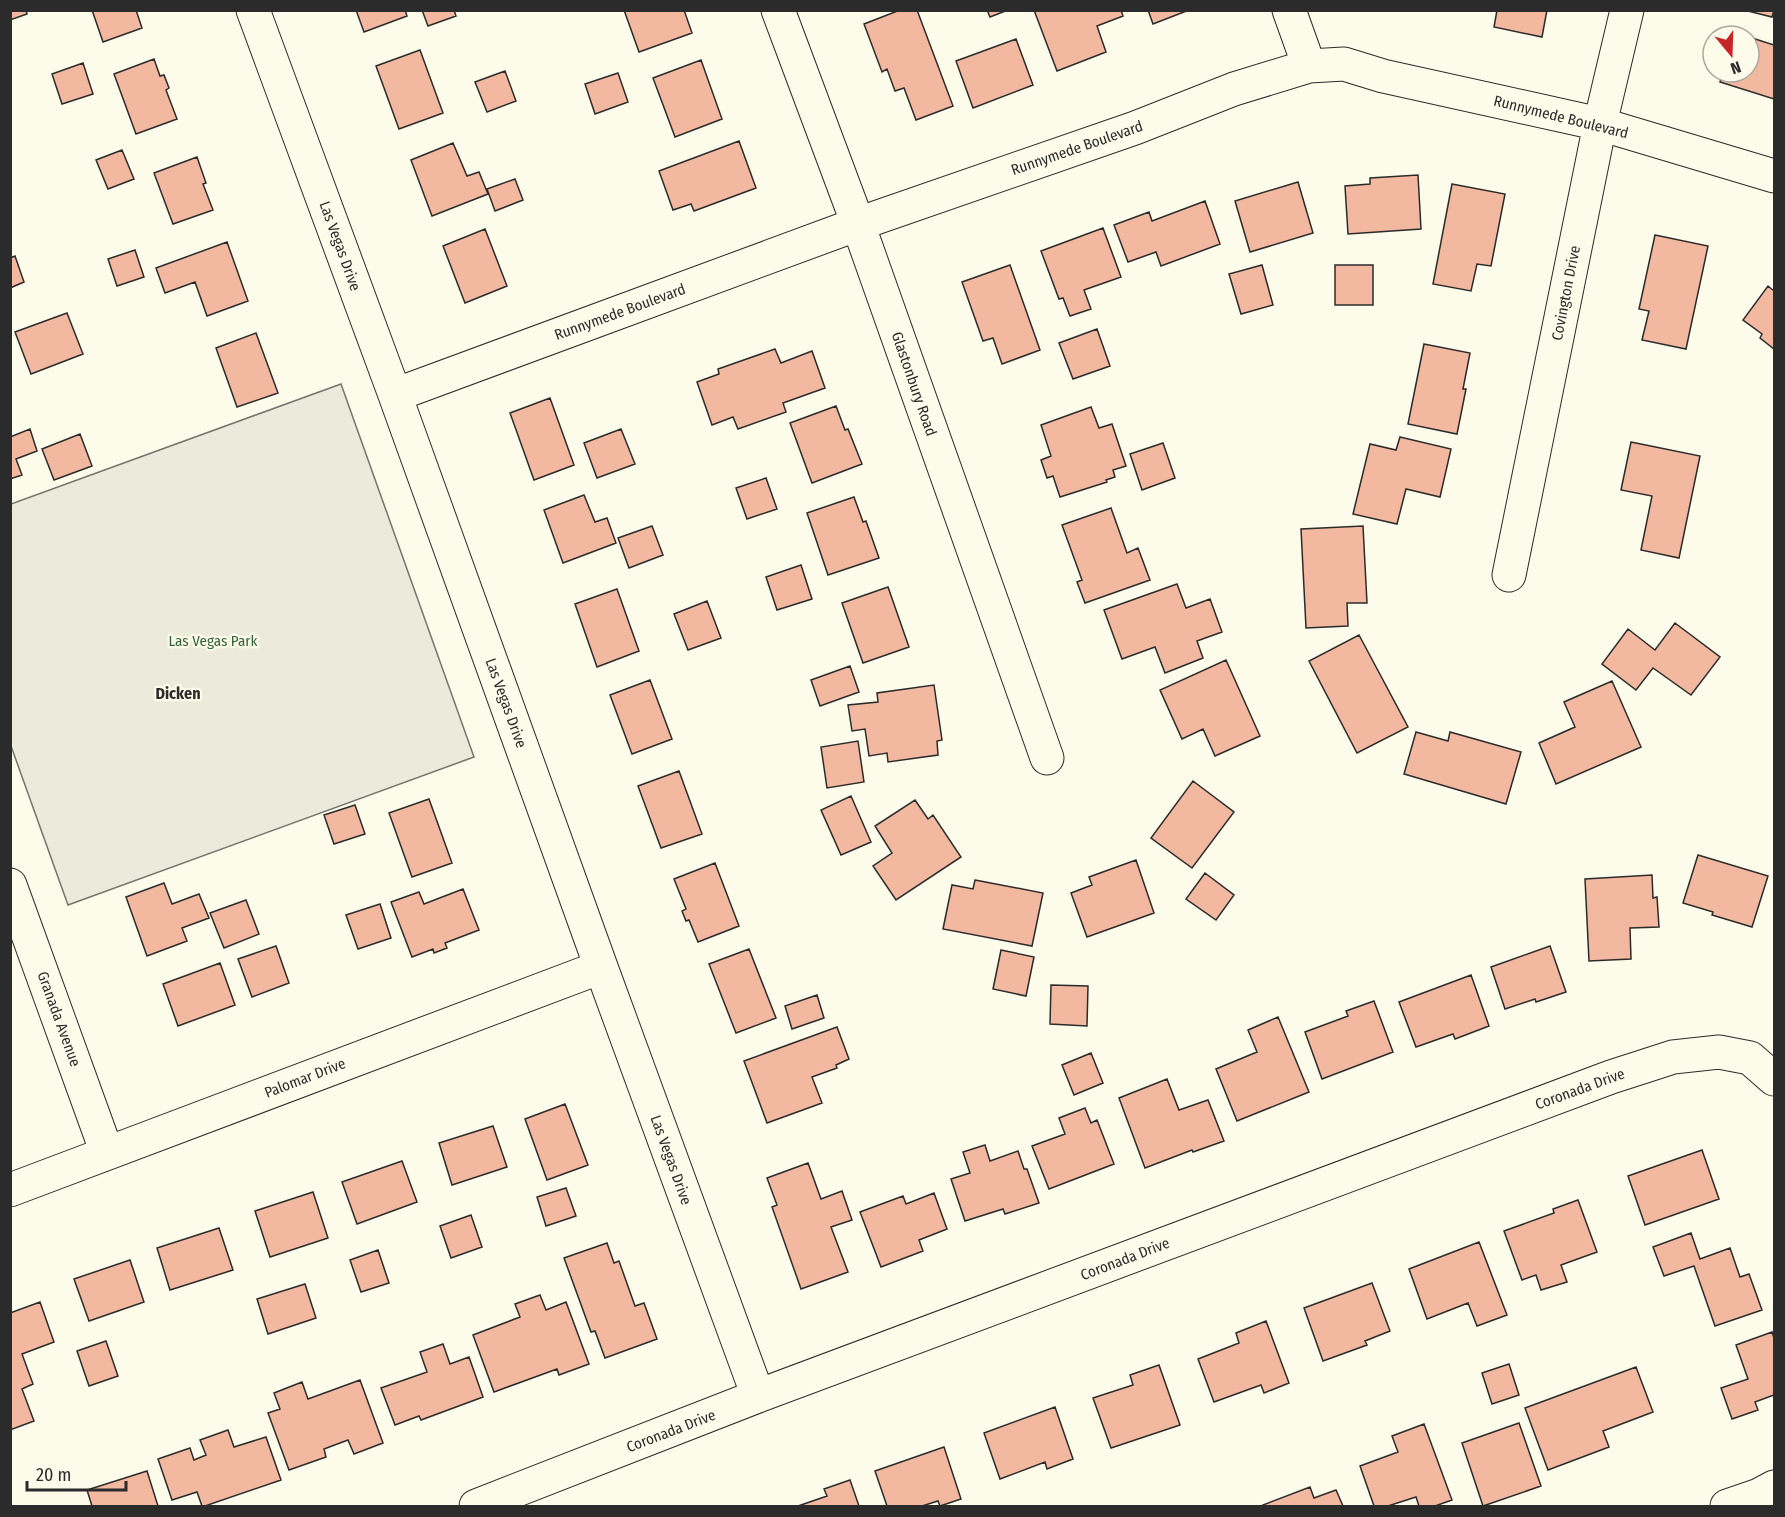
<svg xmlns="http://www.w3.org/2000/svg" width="1785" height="1517" font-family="'Fira Sans Condensed',sans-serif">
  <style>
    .green { fill: #ecebdb; stroke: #74746e; stroke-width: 1.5 }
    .building { fill: #f2b8a0; stroke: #2b2b2b; stroke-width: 1.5 }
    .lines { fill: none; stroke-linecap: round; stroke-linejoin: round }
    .minor-casing { stroke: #2b2b2b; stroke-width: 35 }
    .minor { stroke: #fdfbea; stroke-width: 33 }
    .labels { text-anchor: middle; stroke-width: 4.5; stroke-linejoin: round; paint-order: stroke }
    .street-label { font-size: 15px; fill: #2b2b2b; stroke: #fdfbea }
    .park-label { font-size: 15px; fill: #34623c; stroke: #fdfbea }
    .neighbourhood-label { font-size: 16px; font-weight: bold; fill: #2b2b2b; stroke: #fdfbea }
  </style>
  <rect width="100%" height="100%" fill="#fdfbea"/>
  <path class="green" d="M341 384 474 757 68 905 11 746V504Z"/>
  <path class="building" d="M10 10H26L27 14 10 20Z
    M92 10H136L142 28 103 42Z
    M356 10H405L407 16 364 32Z
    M422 10H454L456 16 428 26Z
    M624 10H684L692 33 639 52Z
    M900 10H917L953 106 916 120 904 88 895 91 887 69 882 72 864 24Z
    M987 10H1008L990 17Z
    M1034 10H1121L1123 16 1097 26 1106 52 1057 71Z
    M1148 10H1189L1153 24Z
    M1497 10H1547L1542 37 1494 27Z
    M1744 10H1774L1772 17Z
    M1749 37 1774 45V99L1720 82 1723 72H1749Z
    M1016 39 1033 85 973 108 956 61Z
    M420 50 443 113 399 129 376 66Z
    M154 59 160 76 164 75 169 88 166 90 177 119 136 134 114 74Z
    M701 60 722 119 675 137 653 78Z
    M83 63 93 94 62 104 52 74Z
    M505 71 516 101 487 112 475 82Z
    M618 73 628 102 595 114 585 84Z
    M739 141 756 188 694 211 691 204 673 210 659 171Z
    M453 143 467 176 479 172 488 194 432 216 411 160Z
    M122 150 134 179 108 189 96 160Z
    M197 157 206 183 203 184 213 210 173 224 154 173Z
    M1418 175 1421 229 1348 234 1345 186 1370 184V178Z
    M515 179 523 200 495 211 487 189Z
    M1298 182 1313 233 1250 252 1235 201Z
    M1452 184 1505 194 1491 266 1477 264 1471 291 1433 284Z
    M1205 201 1220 244 1161 266 1156 252 1128 262 1114 225 1149 212 1152 221Z
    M1103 228 1121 277 1084 290 1091 309 1070 316 1063 298 1059 299 1041 251Z
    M485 229 507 286 465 303 443 246Z
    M1655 235 1708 246 1686 349 1642 340 1649 311 1639 309Z
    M227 242 248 301 207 316 195 282 165 293 156 268Z
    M135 250 144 277 117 286 108 259Z
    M15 256 24 282 10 288V258Z
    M1010 265 1040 350 1002 364 993 338 983 341 962 282Z
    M1262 265 1273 305 1241 314 1229 274Z
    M1335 265H1373V305H1335Z
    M1768 286 1774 291V349L1760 338 1762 334 1743 320Z
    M67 313 83 354 31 374 15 332Z
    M1097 329 1110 366 1073 379 1059 343Z
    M256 333 278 393 237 407 216 348Z
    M1424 344 1470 353 1463 389H1466L1457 434 1408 424Z
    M775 349 781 363 812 351 825 388 783 403 786 412 738 429 733 417 712 425 697 382 719 374 718 369Z
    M550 398 574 465 534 480 510 413Z
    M836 406 845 430 848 429 862 464 812 483 790 423Z
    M1091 407 1099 428 1112 424 1126 466 1113 470 1115 477 1106 480 1107 482 1060 497 1053 476 1047 478 1041 460 1051 456 1041 425Z
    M30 429 37 451 16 459 22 475 10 479V437Z
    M621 429 635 464 597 478 584 443Z
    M80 434 92 466 54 480 42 449Z
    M1400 437 1451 449 1440 497 1406 489 1397 524 1353 514 1370 444 1396 450Z
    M1631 442 1700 456 1679 558 1641 550 1652 496 1621 490Z
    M1163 443 1175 478 1142 490 1130 454Z
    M766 478 777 509 747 519 736 488Z
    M584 495 595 522 607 518 616 543 563 563 544 510Z
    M854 497 863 522 866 521 879 558 828 575 807 513Z
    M1111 508 1127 553 1138 548 1150 580 1085 603 1077 582 1082 580 1062 525Z
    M652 526 663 555 629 568 618 538Z
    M1363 526 1367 603H1347L1348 626 1306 628 1301 529Z
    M801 565 812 599 777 610 766 577Z
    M1177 584 1186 608 1210 599 1222 632 1197 641 1203 658 1165 673 1155 647 1122 659 1104 610Z
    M888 587 909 647 863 663 842 603Z
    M617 589 639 651 597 667 575 604Z
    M707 601 721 638 688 650 674 614Z
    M1675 623 1720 657 1691 695 1653 668 1636 690 1602 664 1628 629 1655 650Z
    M1359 635 1408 727 1357 753 1309 661Z
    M1226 660 1260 736 1215 756 1203 729 1182 739 1160 690Z
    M850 666 859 692 820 706 811 680Z
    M650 680 672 739 632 754 610 695Z
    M1612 681 1641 747 1556 784 1539 743 1575 727 1564 702Z
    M934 685 942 740 937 741 938 755 888 762 887 753 869 756 865 729 852 731 848 705 878 702 877 693Z
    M1416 732 1448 741 1450 732 1521 752 1506 804 1404 774Z
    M858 741 864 782 827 788 821 747Z
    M679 771 702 834 661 848 638 786Z
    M1193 781 1234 812 1192 868 1151 838Z
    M851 796 871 842 841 855 821 810Z
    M429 799 452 863 412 877 389 813Z
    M915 800 928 819 933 815 961 857 896 900 873 866 892 853 875 826Z
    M355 805 365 834 334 844 324 815Z
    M1698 855 1768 876 1752 927 1712 915 1713 912 1683 903Z
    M1136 860 1154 913 1087 937 1071 893 1092 885 1089 877Z
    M715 863 739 926 698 942 689 920 686 921 682 911 686 909 674 879Z
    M1205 873 1234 895 1216 920 1186 899Z
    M1652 875 1653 898 1657 897 1659 927 1630 928 1631 959 1589 961 1585 879Z
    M975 880 1043 893 1032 946 943 929 952 885 973 889Z
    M164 883 172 904 199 894 209 918 182 928 187 941 147 956 126 897Z
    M463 889 479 930 445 943 447 948 434 953 433 949 412 957 391 902 419 892 424 904Z
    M246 900 259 934 224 948 210 913Z
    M380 904 391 938 358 949 346 915Z
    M276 946 289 983 252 997 238 959Z
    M1550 946 1566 992 1536 1002 1535 999 1505 1009 1491 967Z
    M749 949 776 1018 736 1033 709 964Z
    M1001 950 1034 957 1026 996 993 989Z
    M220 963 235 1005 178 1026 163 984Z
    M1471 975 1489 1026 1455 1039 1453 1034 1416 1047 1399 1002Z
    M1051 985 1088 986 1087 1026 1050 1024Z
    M817 995 824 1018 792 1029 785 1006Z
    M1374 1001 1393 1052 1322 1079 1305 1032 1348 1016 1346 1011Z
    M1278 1017 1309 1092 1237 1121 1216 1069 1257 1052 1248 1030Z
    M837 1027 849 1059 836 1065 837 1068 812 1077 822 1103 767 1123 744 1061Z
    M1091 1053 1103 1083 1074 1095 1062 1065Z
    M1167 1079 1179 1110 1208 1100 1224 1141 1193 1152 1192 1150 1145 1168 1119 1098Z
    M565 1104 588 1165 547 1180 525 1119Z
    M1085 1108 1091 1123 1097 1120 1114 1164 1049 1189 1032 1146 1065 1134 1059 1118Z
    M493 1126 507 1167 452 1185 439 1143Z
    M985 1145 990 1161 1018 1151 1024 1169H1027L1039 1203 1005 1214 1003 1209 965 1221 951 1179 970 1173 963 1152Z
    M1702 1150 1719 1199 1645 1225 1628 1176Z
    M402 1161 417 1202 357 1224 342 1182Z
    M808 1163 821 1199 842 1191 852 1220 831 1227 848 1272 801 1289 772 1207 777 1205 767 1178Z
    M566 1188 576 1216 546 1226 537 1197Z
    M313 1192 328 1238 270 1257 255 1211Z
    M934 1193 947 1229 919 1240 923 1251 881 1267 860 1212 903 1196 906 1204Z
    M1578 1200 1597 1252 1561 1265 1567 1282 1541 1290 1536 1275 1522 1280 1504 1231 1554 1213 1553 1209Z
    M471 1215 482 1247 451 1258 440 1226Z
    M219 1228 233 1270 170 1290 157 1248Z
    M1691 1233 1700 1259 1730 1248 1740 1277 1749 1274 1762 1310 1715 1326 1694 1266 1664 1276 1653 1247Z
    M1479 1242 1507 1315 1477 1326 1468 1303 1427 1319 1409 1269Z
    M607 1243 614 1263 619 1261 635 1306 644 1303 657 1339 605 1358 595 1331 591 1332 564 1258Z
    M378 1250 389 1283 361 1292 350 1260Z
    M130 1260 144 1302 89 1321 74 1279Z
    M1372 1283 1390 1331 1365 1341 1367 1345 1323 1361 1304 1308Z
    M305 1284 316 1318 268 1334 257 1299Z
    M540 1295 546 1310 566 1302 589 1364 559 1375 557 1369 494 1392 473 1335 520 1317 515 1304Z
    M40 1302 54 1342 22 1354 33 1384 22 1389 34 1421 10 1430V1313Z
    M1266 1321 1289 1383 1264 1393 1261 1385 1214 1402 1198 1359 1239 1343 1236 1333Z
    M1772 1332 1774 1338V1395L1755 1402 1758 1410 1732 1419 1721 1388 1748 1379 1736 1345Z
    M106 1341 118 1376 89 1386 77 1351Z
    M443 1344 450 1364 469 1357 483 1397 421 1420 419 1416 395 1425 381 1388 427 1372 420 1352Z
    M1509 1364 1519 1395 1492 1404 1482 1373Z
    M1159 1365 1180 1425 1111 1448 1093 1398 1133 1385 1130 1375Z
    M1636 1367 1653 1412 1603 1431 1609 1447 1548 1470 1525 1408Z
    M360 1380 383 1443 354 1454 348 1440 324 1449 326 1457 289 1470 268 1413 280 1409 274 1393 302 1382 308 1399Z
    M1055 1407 1073 1459 1047 1469 1045 1462 1000 1479 984 1433Z
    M1519 1423 1541 1486 1483 1506 1462 1443Z
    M1424 1424 1452 1500 1435 1506H1419L1416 1497 1388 1506H1374L1360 1466 1398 1452 1392 1436Z
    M228 1430 234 1447 266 1437 281 1480 205 1506H202L197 1492 172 1500 158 1459 190 1448 194 1460 206 1455 200 1440Z
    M944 1447 961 1499 940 1506 938 1501 922 1506H887L875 1471Z
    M147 1471 158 1506H92L87 1490Z
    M850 1480 859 1506H798L827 1496 824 1489Z
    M1310 1487 1314 1498 1336 1490 1343 1506H1264L1263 1505Z"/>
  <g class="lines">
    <g class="minor-casing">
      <path id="minor" d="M253 10 395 395 601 967 758 1396
        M778 10 858 224 1047 758
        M1289 10 1309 66
        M395 395 858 224 1135 128 1234 89 1309 66 1344 64 1383 76 1600 124 1774 176
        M1509 575 1600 124 1627 10
        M10 885 107 1153
        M10 1190 601 967
        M476 1506 758 1396 1611 1077 1673 1057 1719 1052 1750 1058 1774 1079
        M1727 1506 1759 1495 1774 1487"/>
    </g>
    <use href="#minor" class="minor"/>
  </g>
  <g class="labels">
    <g class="street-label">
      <text transform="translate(1561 117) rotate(14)" y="5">Runnymede Boulevard</text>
      <text transform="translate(1077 148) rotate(-19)" y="5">Runnymede Boulevard</text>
      <text transform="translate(340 246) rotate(70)" y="5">Las Vegas Drive</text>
      <text transform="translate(1566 293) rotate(-79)" y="5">Covington Drive</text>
      <text transform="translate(620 312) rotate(-20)" y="5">Runnymede Boulevard</text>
      <text transform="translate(914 384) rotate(71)" y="5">Glastonbury Road</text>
      <text transform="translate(506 703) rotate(70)" y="5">Las Vegas Drive</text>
      <text transform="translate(59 1019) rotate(70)" y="5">Granada Avenue</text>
      <text transform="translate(305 1078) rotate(-21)" y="5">Palomar Drive</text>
      <text transform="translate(1580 1089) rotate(-20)" y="5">Coronada Drive</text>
      <text transform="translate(671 1160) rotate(70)" y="5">Las Vegas Drive</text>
      <text transform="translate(1125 1259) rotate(-21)" y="5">Coronada Drive</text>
      <text transform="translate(671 1431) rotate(-21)" y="5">Coronada Drive</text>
    </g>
    <g class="park-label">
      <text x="213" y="646">Las Vegas Park</text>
    </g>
    <g class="neighbourhood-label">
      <text x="178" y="699">Dicken</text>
    </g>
  </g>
  <rect width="1785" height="1517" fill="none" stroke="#2b2b2b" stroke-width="24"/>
  <g transform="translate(1731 54) rotate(161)"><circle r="28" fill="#fdfbea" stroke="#a9a89e" stroke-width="1.5"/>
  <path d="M0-4.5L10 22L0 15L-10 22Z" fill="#c62828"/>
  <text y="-9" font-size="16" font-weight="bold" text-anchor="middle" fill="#2b2b2b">N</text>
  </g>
  <path d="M27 1481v9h99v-9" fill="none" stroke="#2b2b2b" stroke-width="3"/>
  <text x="36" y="1481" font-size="18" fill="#2b2b2b" stroke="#fdfbea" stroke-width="4.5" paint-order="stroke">20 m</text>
</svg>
